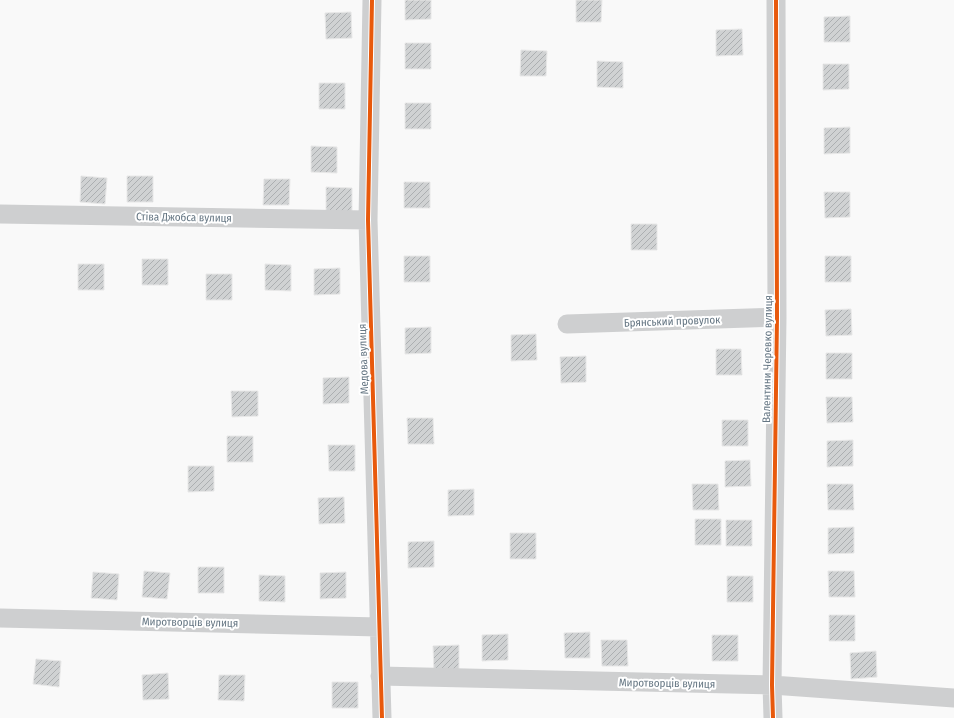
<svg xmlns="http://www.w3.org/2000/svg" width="954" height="718" font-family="'Fira Sans Condensed',sans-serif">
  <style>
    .building { fill: url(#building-hatch); stroke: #e8e8e8 }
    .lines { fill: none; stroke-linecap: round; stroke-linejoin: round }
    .street { stroke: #cecfd0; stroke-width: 19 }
    .cycleway-casing { stroke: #fff; stroke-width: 6 }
    .cycleway { stroke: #e8590c; stroke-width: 4 }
    .labels { text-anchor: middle; stroke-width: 4; stroke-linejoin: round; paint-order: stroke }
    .street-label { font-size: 11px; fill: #657683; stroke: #fff }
  </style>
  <defs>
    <pattern id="building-hatch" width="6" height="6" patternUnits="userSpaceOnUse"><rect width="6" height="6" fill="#d0d2d3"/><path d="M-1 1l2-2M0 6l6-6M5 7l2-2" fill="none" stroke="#acafb1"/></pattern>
  </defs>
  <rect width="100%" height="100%" fill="#f9f9f9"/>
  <path class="building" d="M405 0H431V19L405 20Z
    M576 0H602L601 22H576Z
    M351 12 352 38 326 39 325 13Z
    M850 16V42H824V17Z
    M742 29 743 55 716 56V30Z
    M405 43H431V69H405Z
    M521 50 547 51 546 76H520Z
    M597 61 623 62V88L597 87Z
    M823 64H849V89L823 90Z
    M319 83H345V109H319Z
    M405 103H431V129H405Z
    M850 127V153L824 154V128Z
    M311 146 337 147V173L311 172Z
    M81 176 107 178 105 204 80 202Z
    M127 176H153V202H127Z
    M264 179H290L289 205H263Z
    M404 182H430V208H404Z
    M326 187 352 188V214H326Z
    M824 192H850V217L825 218Z
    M631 224H657V250H631Z
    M404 256H430V282H404Z
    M825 256H851V282H825Z
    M142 259H168V285H142Z
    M78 264H104V290H78Z
    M265 264 291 265V291L265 290Z
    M340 268V294L314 295V269Z
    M206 274H232V300H206Z
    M851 309 852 335 826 336 825 310Z
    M431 327V353L405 354V328Z
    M536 334 537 360 511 361V335Z
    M716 349H741L742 375H716Z
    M826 353H852V379H826Z
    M586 356V382L561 383 560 357Z
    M349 377V403L323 404V378Z
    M231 391H258V416L232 417Z
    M826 397H852L853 422 827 423Z
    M407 418H433L434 444H408Z
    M722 420H748V446H722Z
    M227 436H253V462H227Z
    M853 440V466L827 467V441Z
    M328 445H355V471H329Z
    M750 460 751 486 725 487V461Z
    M188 466H214V491L188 492Z
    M692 484H718L719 510H693Z
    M827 484H853L854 510H828Z
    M474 489V515L448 516V490Z
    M344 497 345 523 319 524 318 498Z
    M695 519H721V545H695Z
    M726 520H752V546H726Z
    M854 527V553L828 554V528Z
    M510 533H536V559H510Z
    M434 541V567L408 568V542Z
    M198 567H224V593H198Z
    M144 571 170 573 167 599 142 597Z
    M828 571H854L855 597H829Z
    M93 572 119 574 117 600 91 598Z
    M346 572V598L320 599V573Z
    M259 575 285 576V602L259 601Z
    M727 576H753V602H727Z
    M829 615H855V641H829Z
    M590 632V658H565L564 633Z
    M508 634V660L482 661V635Z
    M712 635H738V661H712Z
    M601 640H627L628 666H602Z
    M459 645V671L434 672 433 646Z
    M876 651 877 677 851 679 850 653Z
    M36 659 61 661 59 687 33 684Z
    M168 673 169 699 143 700 142 675Z
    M219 675H245L244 701 218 700Z
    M332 682H358V708H332Z"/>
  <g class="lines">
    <path class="street" d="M372 0 368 220 382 718
      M0 214 368 220
      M567 324 777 317
      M0 618 379 627
      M380 676 772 685 954 698
      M773 718 772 685 777 317 776 0"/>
    <g class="cycleway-casing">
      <path id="cycleway" d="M372 0 368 220 382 718
        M773 718 772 685 777 317 776 0"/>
    </g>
    <use href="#cycleway" class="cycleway"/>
  </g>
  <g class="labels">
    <g class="street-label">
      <text transform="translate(184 217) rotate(1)" y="4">Стіва Джобса вулиця</text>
      <text transform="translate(672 321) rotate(-2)" y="4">Брянський провулок</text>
      <text transform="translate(363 359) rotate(-92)" y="4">Медова вулиця</text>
      <text transform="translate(767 359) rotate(-89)" y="4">Валентини Черевко вулиця</text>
      <text transform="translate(190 622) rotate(1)" y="4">Миротворців вулиця</text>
      <text transform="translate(667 683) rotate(1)" y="4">Миротворців вулиця</text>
    </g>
  </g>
</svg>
